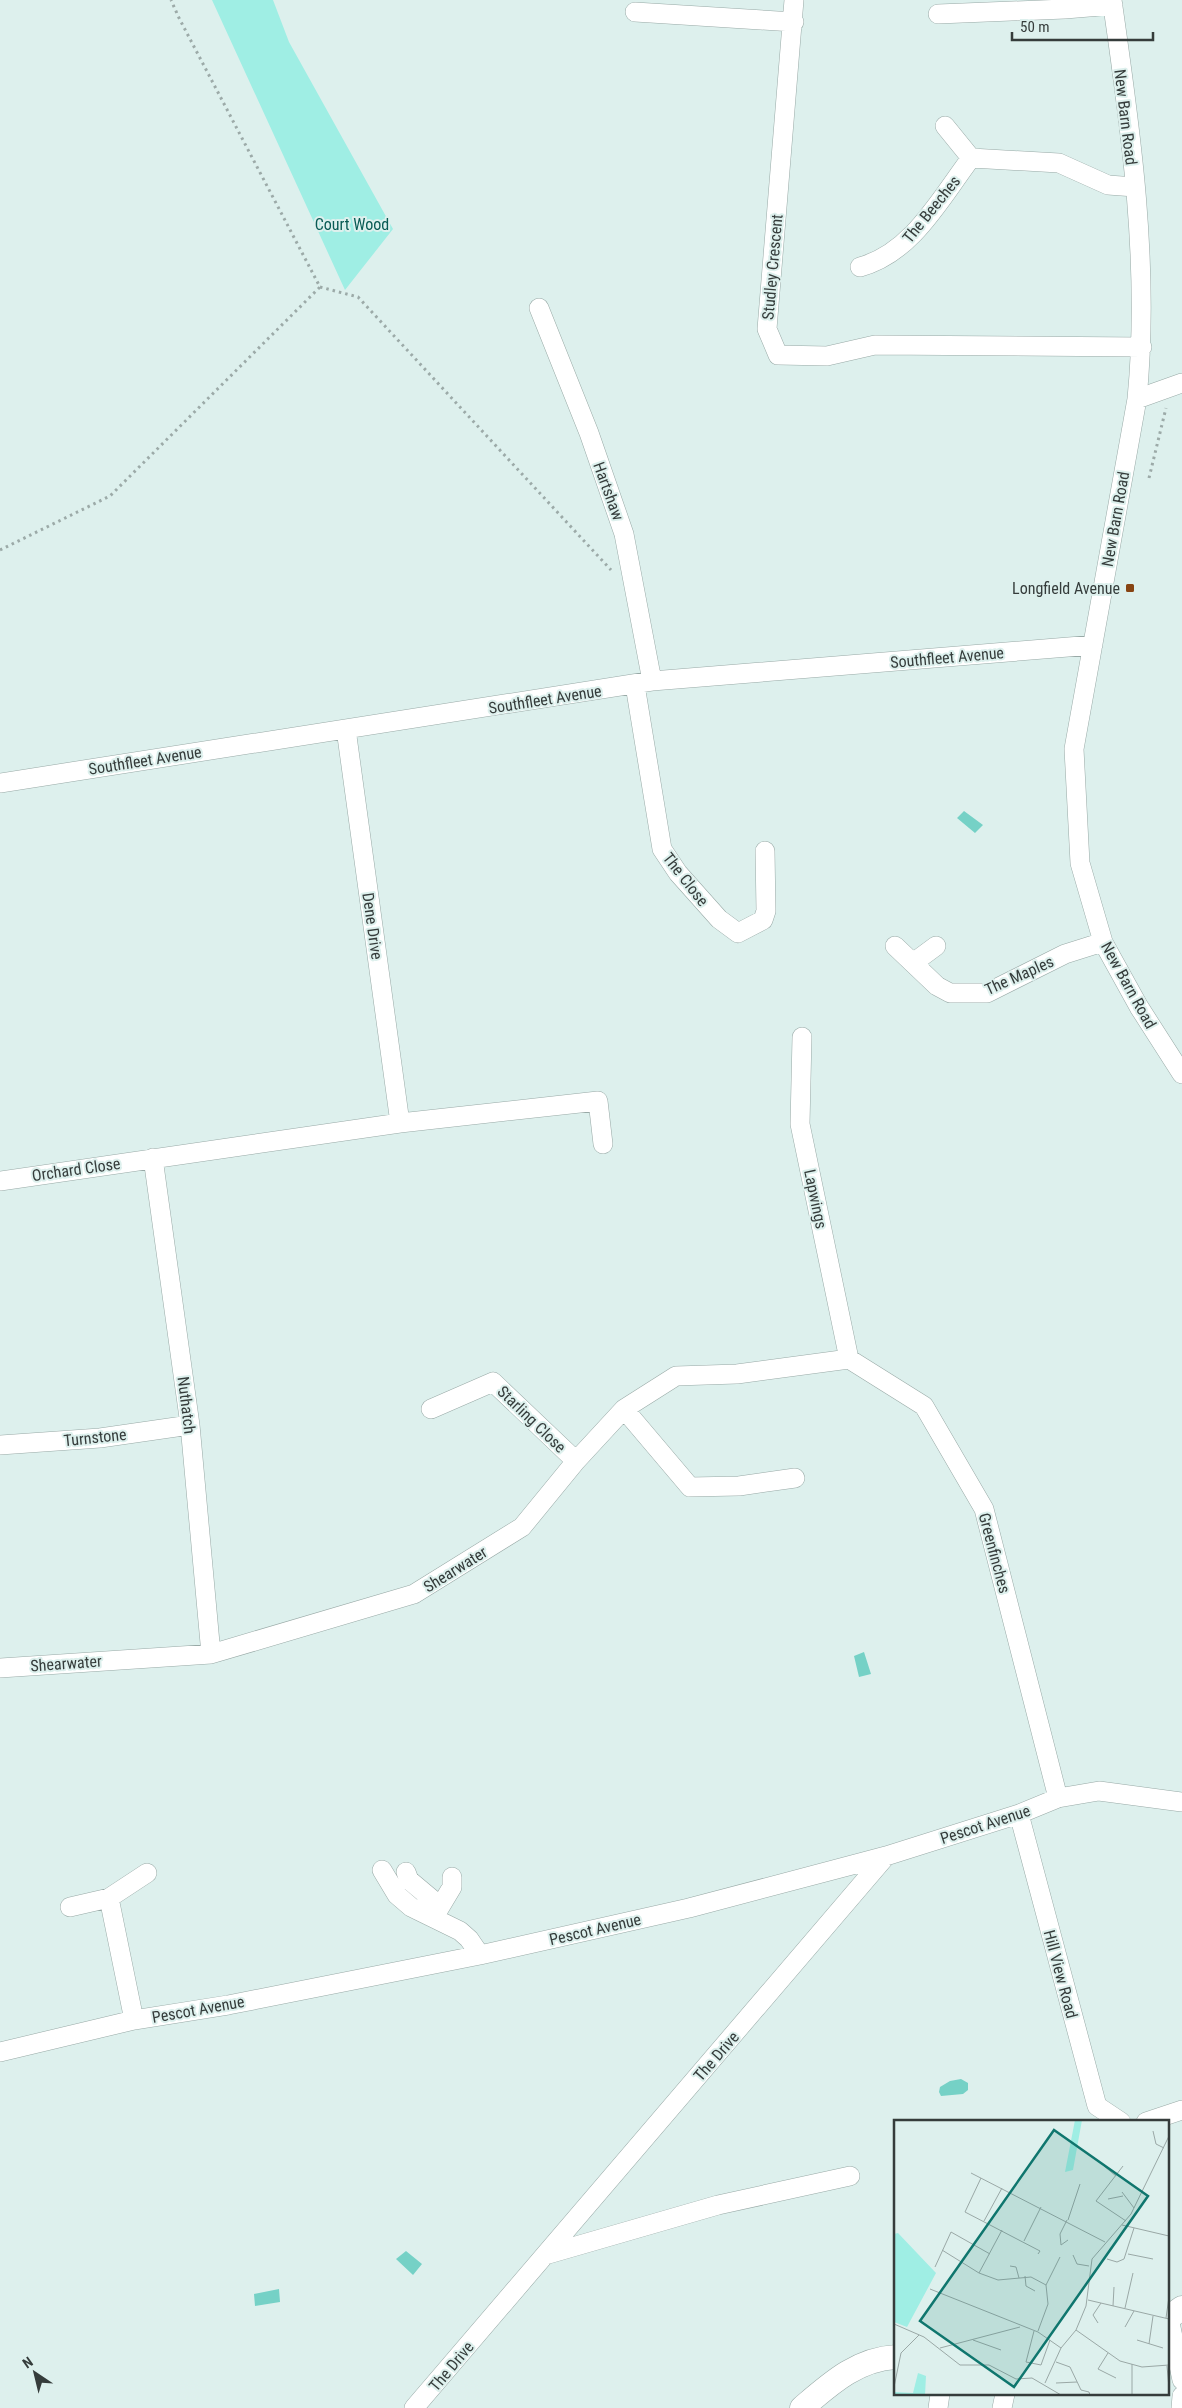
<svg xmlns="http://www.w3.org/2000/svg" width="1182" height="2408" font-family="'Roboto Condensed',sans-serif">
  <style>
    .green { fill: #9feee4 }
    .water { fill: #75d1c6 }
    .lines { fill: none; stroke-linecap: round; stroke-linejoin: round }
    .minor-casing { stroke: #98a9a6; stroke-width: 20 }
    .major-casing { stroke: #98a9a6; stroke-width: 25 }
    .path { stroke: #9caaa8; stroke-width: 3; stroke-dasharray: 2.5 4; stroke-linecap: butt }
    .minor { stroke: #fff; stroke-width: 19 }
    .major { stroke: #fff; stroke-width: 24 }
    .poi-dot { fill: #874413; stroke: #ddf0ed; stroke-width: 2 }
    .labels { text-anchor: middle; stroke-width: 4; stroke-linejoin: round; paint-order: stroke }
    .street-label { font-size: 16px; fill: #353c3b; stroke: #ddf0ed }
    .park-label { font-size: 16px; fill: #095b54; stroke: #ddf0ed }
    .poi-label { font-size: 16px; fill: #353c3b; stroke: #ddf0ed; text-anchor: end }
    .inset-road { fill: none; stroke: #9aa8a6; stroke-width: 1 }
    .view { fill: #0f766e; fill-opacity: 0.15; stroke: #0f766e; stroke-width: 2.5 }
    .inset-edge { fill: none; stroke: #353c3b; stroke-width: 2.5 }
  </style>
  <rect width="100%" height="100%" fill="#ddf0ed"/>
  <path class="green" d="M212 0H273L289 42 393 229 345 290Z"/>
  <path class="water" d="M964 811 983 825 975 833 957 818Z
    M864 1652 871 1674 859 1677 854 1656Z
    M961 2079 968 2083V2090L963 2094 941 2096 939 2092 940 2087 950 2081Z
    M406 2251 422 2264 413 2275 396 2259Z
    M279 2289 280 2302 255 2306 254 2294Z"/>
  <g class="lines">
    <g class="minor-casing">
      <path id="minor" d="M794 0 767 329 778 355 827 356 875 345 1142 347
        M1112 0C1131 131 1150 266 1137 399L1074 749 1080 863 1103 942 1139 1007 1182 1074
        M635 12 794 22
        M938 14 1065 9 1113 5
        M945 126 971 158 1059 163 1108 185 1135 187
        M860 267C912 253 940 199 971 158
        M539 308 589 433 624 534 652 681
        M1137 399 1182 383
        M635 685 662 849 678 873 719 919 738 933 763 920 766 911 765 851
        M346 729 400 1123
        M0 783 652 681 1093 645
        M895 946 937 986 950 993H987L1065 954 1103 942
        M913 963 936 946
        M802 1037 800 1124 849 1359
        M153 1158 190 1425 211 1654
        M0 1181 400 1123 598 1101 603 1144
        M849 1359 924 1406 984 1509 1058 1798
        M431 1409 493 1382 576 1461
        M624 1409 690 1487 739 1486 795 1478
        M0 1445 100 1438 190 1425
        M0 1668 211 1654 414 1594 522 1527 576 1461 624 1409 676 1376 737 1374 849 1359
        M1019 1814 1097 2106 1121 2122
        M382 1870 397 1895 411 1907 460 1931 469 1939 480 1955
        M406 1872 409 1880 440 1906
        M109 1898 147 1873
        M70 1907 109 1898 134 2020
        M434 1917 452 1887V1877
        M0 2052 134 2020 228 2005 480 1955 689 1908 886 1856 1019 1814 1058 1798 1099 1791 1182 1802
        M1146 2122 1182 2110
        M545 2255 718 2205 850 2176
        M1169 2318 1182 2380
        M414 2408 886 1856
        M938 2408 940 2394
        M1002 2408 1005 2394
        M1181 2408 1182 2396"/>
    </g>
    <g class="major-casing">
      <path id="major" d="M1168 2318 1182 2308
        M802 2408C830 2384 857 2359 896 2357"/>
    </g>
    <path class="path" d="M320 287 358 297 611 570
      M1149 478 1166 408
      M0 550 110 496 320 287 179 18 171 0"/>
    <use href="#minor" class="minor"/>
    <use href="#major" class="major"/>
  </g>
  <rect class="poi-dot" x="1125" y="583" width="10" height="10" rx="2.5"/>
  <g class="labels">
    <g class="street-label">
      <text transform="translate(1126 117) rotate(83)" y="6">New Barn Road</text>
      <text transform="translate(931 209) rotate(-51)" y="6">The Beeches</text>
      <text transform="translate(772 267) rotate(-85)" y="6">Studley Crescent</text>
      <text transform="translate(609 491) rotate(70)" y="6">Hartshaw</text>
      <text transform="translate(1115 519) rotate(-80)" y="6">New Barn Road</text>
      <text transform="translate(947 657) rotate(-5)" y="6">Southfleet Avenue</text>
      <text transform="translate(545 699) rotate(-9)" y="6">Southfleet Avenue</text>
      <text transform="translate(145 760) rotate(-9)" y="6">Southfleet Avenue</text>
      <text transform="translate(686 879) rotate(52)" y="6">The Close</text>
      <text transform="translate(373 926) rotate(82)" y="6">Dene Drive</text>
      <text transform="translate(1019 975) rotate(-24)" y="6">The Maples</text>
      <text transform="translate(1129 985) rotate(61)" y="6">New Barn Road</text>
      <text transform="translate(76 1169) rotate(-8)" y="6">Orchard Close</text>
      <text transform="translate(816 1199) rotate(78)" y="6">Lapwings</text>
      <text transform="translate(187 1405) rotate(83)" y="6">Nuthatch</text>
      <text transform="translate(532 1419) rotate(44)" y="6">Starling Close</text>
      <text transform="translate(95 1437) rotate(-6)" y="6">Turnstone</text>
      <text transform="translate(995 1553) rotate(75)" y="6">Greenfinches</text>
      <text transform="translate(455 1569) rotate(-32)" y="6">Shearwater</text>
      <text transform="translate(66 1663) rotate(-4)" y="6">Shearwater</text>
      <text transform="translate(985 1824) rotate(-18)" y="6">Pescot Avenue</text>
      <text transform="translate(595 1929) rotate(-13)" y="6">Pescot Avenue</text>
      <text transform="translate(1061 1974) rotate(75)" y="6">Hill View Road</text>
      <text transform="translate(198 2009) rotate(-10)" y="6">Pescot Avenue</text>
      <text transform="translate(716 2056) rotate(-49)" y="6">The Drive</text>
      <text transform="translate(451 2366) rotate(-50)" y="6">The Drive</text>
    </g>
    <g class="park-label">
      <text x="352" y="230">Court Wood</text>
    </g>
    <g class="poi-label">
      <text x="1120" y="594">Longfield Avenue</text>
    </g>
  </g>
  <g transform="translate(894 2120)">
    <rect width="275" height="275" fill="#ddf0ed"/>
    <path d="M181 0H188L179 50 171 52ZM4 113 42 153 13 207 0 202V114ZM24 253 32 256 31 275H0V272L19 273Z" fill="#9feee4"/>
    <path class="inset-road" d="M259 11 262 24 270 28M210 46 222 56M229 46 202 81 232 101M77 53 211 122M87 58 71 92 146 131 144 134M228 72 240 88M214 79 229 76M173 100 166 114 167 125 174 120M174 100 186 64M90 101 108 68M228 105 275 116M130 121 147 87M48 130 85 153 104 160 137 157 152 165M234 134 259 139M179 135 183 144 195 146M213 139 223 142 230 139 240 108M116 146 122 147 125 158M41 147 57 112 96 134M85 153 108 110M131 156 132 166 141 171M152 165 166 137M36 169 144 212 167 228M194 180 275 199M219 186 220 167M231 188 239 153M272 198 275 177M204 203 199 195 207 183M0 204 30 217 66 245H95L122 259 138 258 167 275M231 207 240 191M182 210 226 241 248 247 275 245M140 211 132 242 147 245 156 220M144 211 154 184 152 165M79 220 107 230M243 220 269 228M255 224 259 196M46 228 126 207M214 233 204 249 222 258M162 242 176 247 187 270 195 272 196 275M273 246 275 268M151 263 167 228 182 210 192 186 198 139 237 94 275 16M162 263 183 262M0 267 7 233 25 215M238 275V244"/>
    <path class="view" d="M160 10 254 76 120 267 26 201Z"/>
    <rect width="275" height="275" class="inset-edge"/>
  </g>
  <g transform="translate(35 2373) rotate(325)" stroke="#ddf0ed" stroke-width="4" paint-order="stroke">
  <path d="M0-4L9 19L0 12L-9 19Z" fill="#353c3b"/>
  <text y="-8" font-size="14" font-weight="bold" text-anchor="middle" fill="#353c3b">N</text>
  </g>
  <path d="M1012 32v8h141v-8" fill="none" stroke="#353c3b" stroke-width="2.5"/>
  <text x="1020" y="32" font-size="15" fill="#353c3b" stroke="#ddf0ed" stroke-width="4" paint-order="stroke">50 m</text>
</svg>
